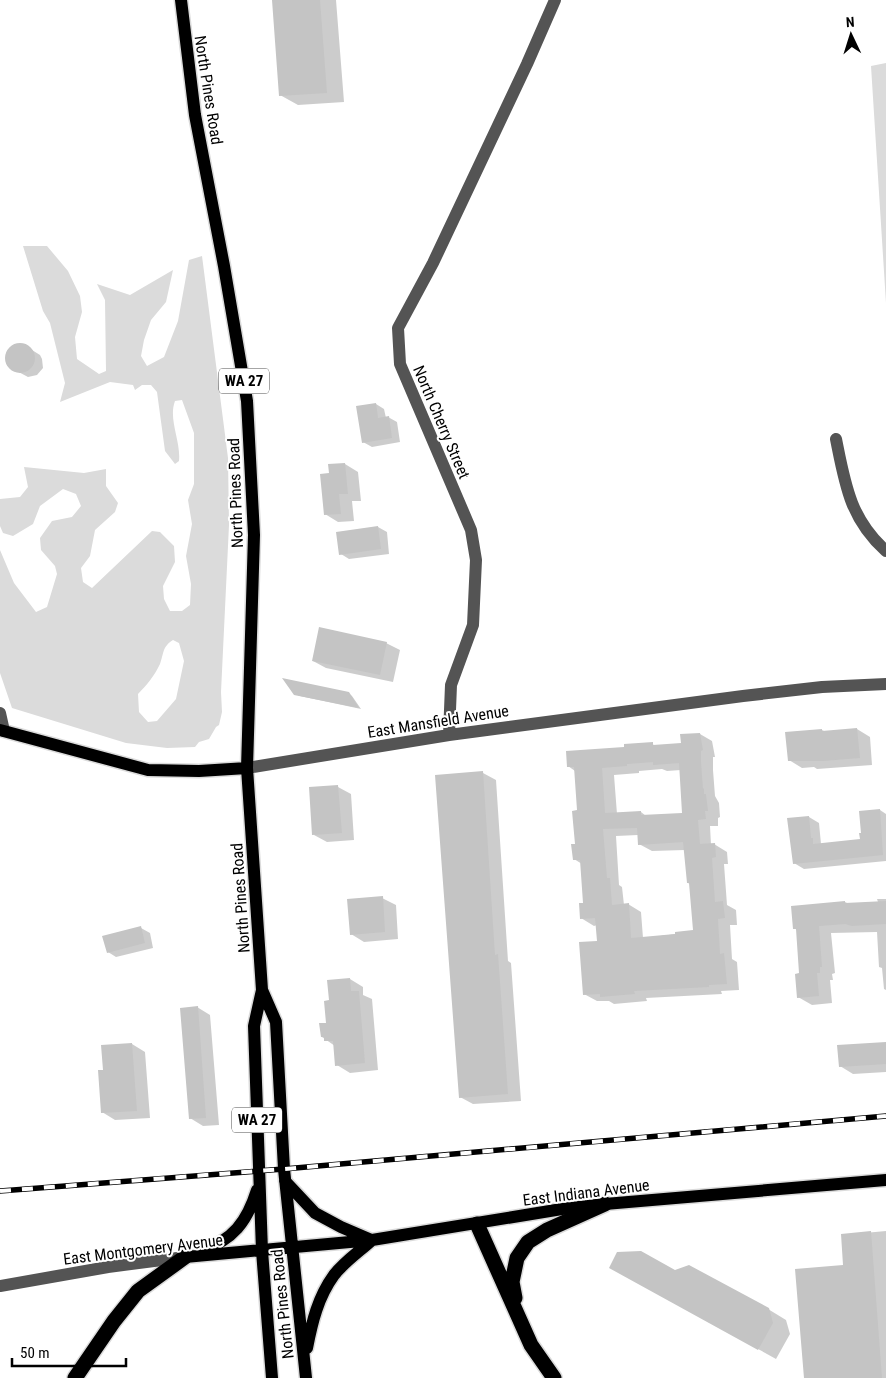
<svg xmlns="http://www.w3.org/2000/svg" width="886" height="1378" font-family="'Roboto Condensed',sans-serif">
  <style>
    .green { fill: #dbdbdb; fill-rule: evenodd }
    .shadow { fill: #0003; fill-rule: evenodd }
    .building { fill: #c4c4c4; fill-rule: evenodd }
    .lines { fill: none; stroke-linecap: round; stroke-linejoin: round }
    .major-casing { stroke: #dbdbdb; stroke-width: 15 }
    .highway-casing { stroke: #dbdbdb; stroke-width: 18 }
    .minor { stroke: #545454; stroke-width: 12 }
    .major { stroke: #000; stroke-width: 12 }
    .highway { stroke: #000; stroke-width: 15 }
    .rail-casing { stroke: #000; stroke-width: 5.5 }
    .rail { stroke: #fff; stroke-width: 4; stroke-dasharray: 11; stroke-linecap: butt }
    .labels { text-anchor: middle; stroke-width: 4; stroke-linejoin: round; paint-order: stroke }
    .shield { fill: #fff; stroke: #4c4c4c; stroke-width: 1 }
    .shield-label { font-size: 15px; font-weight: bold; fill: #000 }
    .street-label { font-size: 16px; fill: #000; stroke: #fff }
  </style>
  <rect width="100%" height="100%" fill="#fff"/>
  <path class="green" d="M886 63V303L871 66Z
    M23 246H47L68 271 80 296 82 312 75 337 77 359 99 374 106 371 105 300 97 284 130 295 173 270 166 302 151 320 144 340 141 356 147 366 164 357 178 321 189 260 202 256 228 458 229 525 221 692 222 712 219 725 216 727 209 739 199 742 195 747 167 748 126 743 12 708 0 673V550L14 583 36 612 47 607 57 574 55 566 41 550 40 538 52 521 72 517 81 506 76 494 63 489 40 506 33 524 13 536 3 533 0 526V499L20 497 28 487 24 467 84 473 106 469V486L118 503 115 512 95 530 90 556 81 568 83 582 92 588 152 531 160 532 174 546 175 562 163 586 164 599 170 611H182L190 605 191 584 186 556 192 524 188 500 194 484V433L182 400 175 401C168 419 181 441 179 461L175 464 165 451 157 392 151 385H142L135 390 133 385 110 382 60 402 65 383 50 323 43 311ZM173 640 179 643 184 661 176 699 157 721 148 722 139 712 138 694C146 686 155 675 160 664 164 653 162 647 173 640Z"/>
  <path class="shadow" d="M273 0H336L344 102 298 105 280 95Z
    M24 345 40 355 42 359 43 368 37 375 28 377 11 368 8 364 7 356 9 352 15 346Z
    M376 404 384 409 386 418 388 417 397 422 400 442 372 447 363 442Z
    M345 464 358 472 361 501H352L354 521 338 522 325 514 330 474Z
    M378 527 387 532 389 554 349 559 341 554Z
    M386 643 400 650 393 682 326 668 313 661Z
    M348 693 352 696 361 709 300 696 295 694Z
    M857 729 870 737 872 765 817 769 814 767 802 768 789 760 786 733 822 730 826 732Z
    M700 734 712 741 715 757H713V770L715 796 719 803 720 817 718 818V826H710L711 845 714 844 727 852 728 864H724L727 905 736 910 737 925H730L732 959 737 962 739 990 721 991 722 994 646 998 647 1001 614 1004 609 1001H597L584 994 598 942 597 925 594 926 581 918 584 904 582 864 574 859 578 811 575 771 568 766 626 748 652 744 656 746 682 744ZM662 769 667 771 681 770 684 814 646 816 641 812 617 814 614 775 639 773V771ZM638 835 639 844 652 851 685 850 688 883 690 884 694 932 643 938 641 912 628 904 624 905 622 887 619 885 616 836Z
    M483 773 496 780 508 961 511 963 521 1101 473 1104 460 1097Z
    M338 787 351 794 354 840 327 842 314 835Z
    M880 810 886 814V861L804 869 794 863 809 817 819 823 821 844 861 840Z
    M382 898 396 905 398 939 364 942 351 934Z
    M877 899H886V990L884 989 882 968 879 967 877 932 831 933 835 973 832 974 833 980H830L832 1003 812 1005 798 997 800 975 797 930 794 928 845 902 849 904 878 902Z
    M141 928 150 933 153 948 116 957 108 952Z
    M350 979 363 987V995L372 999 378 1070 350 1073 337 1065 335 1046 322 1037 327 1024 330 1002Z
    M197 1007 210 1015 219 1125 203 1126 190 1118Z
    M886 1043V1072L853 1074 840 1066Z
    M132 1044 145 1052 150 1118 115 1120 102 1112 104 1071Z
    M886 1231V1378H805L844 1266 842 1235Z
    M675 1271 768 1309 786 1320 790 1334 776 1359 628 1277Z"/>
  <path class="building" d="M272 0H320L327 93 279 96Z
    M5 358a15 15 0 1 1 30 0a15 15 0 1 1-30 0Z
    M376 403 378 418 389 416 392 438 362 443 356 406Z
    M345 463 348 494H339L341 514 324 515 320 474 329 473 328 464Z
    M378 526 381 549 339 555 336 532Z
    M319 627 387 642 380 675 312 661Z
    M282 678 349 692 359 708 294 695Z
    M857 728 860 758 823 761H788L785 732 822 729V731Z
    M700 733 703 750 701 751V762L703 789 704 788V794H706L708 811H705L706 819 698 820 700 844 715 843 716 857 712 858 715 902 723 901 725 918 718 919 720 954 724 953 727 984 709 985V987L634 991 635 994 600 997V994L583 995 579 942 597 941 595 918 580 919 579 903H583L580 860H573L571 844H575L572 811 577 810 574 767H567L566 751 624 747V744L653 742V745L681 743 680 734ZM653 762V765L679 763 682 813 641 815V811L605 813 602 768 627 766V764ZM637 828 638 845 683 842 687 883H689L693 930 675 932V934L631 938 629 903 612 905 610 878H607L603 829Z
    M483 771 495 955 498 954 508 1094 459 1098 435 775Z
    M338 785 342 833 312 835 309 787Z
    M880 809 883 855 793 864 787 818 809 816 811 838H813V844L860 839 859 833H861L859 811Z
    M383 896 385 932 350 935 347 899Z
    M845 901V903L886 901V924L852 926 845 924 819 926 822 967H820V973H817L819 996 797 998 795 974 799 973 796 929H793L791 906Z
    M141 926 145 943 107 953 102 936Z
    M350 978 351 991H359L365 1063 335 1066 333 1041H324V1037H321L319 1023H326L324 1001 329 1000 327 980Z
    M198 1006 206 1118 189 1119 180 1008Z
    M886 1042V1064L839 1067 837 1045Z
    M132 1043 137 1111 101 1113 98 1070H103L101 1045Z
    M871 1231 882 1378H804L795 1269 843 1265 841 1234Z
    M641 1251 675 1270 689 1265 769 1308 773 1323 758 1350 609 1268 617 1252Z"/>
  <g class="lines">
    <g class="major-casing">
      <path id="major" d="M181 0 195 115 224 266 247 401 254 535 247 768 262 990 254 1026 262 1251 272 1378
        M0 730 148 770 199 771 247 768
        M262 990 276 1022 284 1169 306 1378
        M285 1181 315 1213 341 1227 369 1239
        M201 1251C233 1240 247 1222 257 1190
        M185 1257 372 1240 562 1209 605 1204 886 1180
        M307 1348C312 1322 318 1297 334 1275 344 1262 360 1251 372 1240"/>
    </g>
    <g class="highway-casing">
      <path id="highway" d="M477 1224 531 1345 554 1378
        M515 1298 512 1282 517 1258 528 1242 547 1230 605 1204
        M75 1378 114 1321 138 1291 185 1257"/>
    </g>
    <path class="minor" d="M836 439C845 484 850 519 886 551
      M0 713 4 731
      M449 735 451 685 473 625 476 560 471 530 400 364 398 328 433 263 527 64 555 0
      M247 768 449 735 743 696 822 687 886 684
      M0 1286 108 1267 185 1257"/>
    <use href="#major" class="major"/>
    <use href="#highway" class="highway"/>
    <g class="rail-casing">
      <path id="rail" d="M0 1191 284 1169 886 1116"/>
    </g>
    <use href="#rail" class="rail"/>
  </g>
  <g class="labels">
    <g class="shield">
      <rect x="219" y="368.5" width="50" height="25" rx="4"/>
      <rect x="232" y="1107.5" width="50" height="25" rx="4"/>
    </g>
    <g class="shield-label">
      <text x="244" y="386">WA 27</text>
      <text x="257" y="1125">WA 27</text>
    </g>
    <g class="street-label">
      <text transform="translate(209 90) rotate(81)" y="6">North Pines Road</text>
      <text transform="translate(442 422) rotate(67)" y="6">North Cherry Street</text>
      <text transform="translate(235 493) rotate(-92)" y="6">North Pines Road</text>
      <text transform="translate(438 721) rotate(-9)" y="6">East Mansfield Avenue</text>
      <text transform="translate(240 898) rotate(-94)" y="6">North Pines Road</text>
      <text transform="translate(586 1192) rotate(-7)" y="6">East Indiana Avenue</text>
      <text transform="translate(143 1249) rotate(-7)" y="6">East Montgomery Avenue</text>
      <text transform="translate(282 1304) rotate(-96)" y="6">North Pines Road</text>
    </g>
  </g>
  <g transform="translate(851 35) rotate(356)" stroke="#ffffff" stroke-width="4" paint-order="stroke">
  <path d="M0-4L9 19L0 12L-9 19Z" fill="#000000"/>
  <text y="-8" font-size="14" font-weight="bold" text-anchor="middle" fill="#000000">N</text>
  </g>
  <path d="M12 1358v8h114v-8" fill="none" stroke="#000000" stroke-width="2.5"/>
  <text x="20" y="1358" font-size="15" fill="#000000" stroke="#ffffff" stroke-width="4" paint-order="stroke">50 m</text>
</svg>
